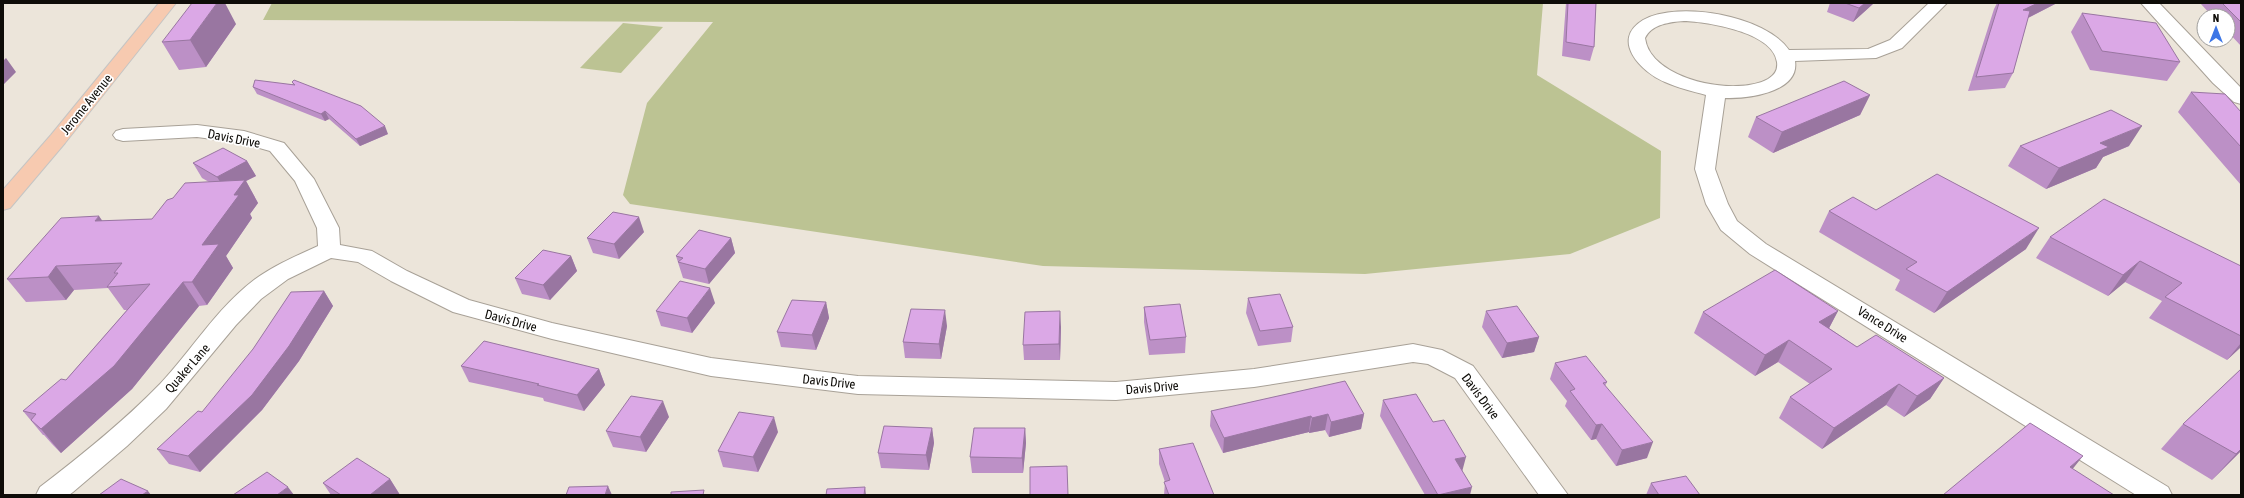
<svg xmlns="http://www.w3.org/2000/svg" width="2244" height="498" font-family="'Asap Condensed',sans-serif">
  <style>
    .green { fill: #bcc393 }
    .lines { fill: none; stroke-linecap: round; stroke-linejoin: round }
    .minor-casing { stroke: #a8a197; stroke-width: 2 }
    .major-casing { stroke: #c5c5c4; stroke-width: 2 }
    .minor { fill: #fff; fill-rule: evenodd }
    .major { fill: #f7cab0; fill-rule: evenodd }
    .wall { fill: #bc90c6 }
    .shaded-wall { fill: #9976a1 }
    .building { fill: #dba8e6; stroke: #9976a1 }
    .labels { text-anchor: middle; stroke-width: 3.5; stroke-linejoin: round; paint-order: stroke }
    .street-label { font-size: 13px; fill: #0e0c08; stroke: #fff }
  </style>
  <rect width="100%" height="100%" fill="#ece5da"/>
  <path class="green" d="M272 3H1543L1537 75 1661 151 1660 218 1570 254 1365 274 1043 266 630 204 623 195 647 103 713 22 263 20Z
    M623 23 663 27 621 73 580 68Z"/>
  <g class="lines">
    <g class="minor-casing">
      <path id="minor" d="M1929 3H1947L1902 48 1876 58 1795 61C1800 93 1746 99 1725 98L1715 169 1728 204 1737 221 1766 244 2168 487 2172 495H2136L1750 254 1721 230 1706 204 1695 169 1706 95C1692 91 1678 88 1665 82 1641 72 1610 40 1643 20 1679 0 1766 16 1789 50L1868 49 1890 40ZM1684 21C1708 22 1773 32 1777 62 1778 70 1775 75 1768 79 1736 97 1650 80 1645 38 1652 24 1670 22 1684 21Z
        M2141 3H2159L2241 88V104L2234 102 2213 83Z
        M197 125 244 131 284 143 314 179 339 228 340 245 372 251 407 271 469 300 552 323 711 358 858 376 1116 382 1254 369 1413 344 1442 350 1473 366 1568 495H1539L1455 378 1428 364 1413 362 1254 387 1116 400 858 394 711 376 552 339 453 312 391 281 358 262 331 258 288 279 261 299 236 325 166 409 127 446 73 492 69 495H36L40 487C82 455 123 422 160 384 192 350 216 309 254 280 273 266 296 256 318 246L317 228 295 181 270 151 242 143 197 137 123 141 116 139 113 135 116 131 123 129Z"/>
    </g>
    <g class="major-casing">
      <path id="major" d="M159 3H176L65 143 10 208 3 210V190L51 135Z"/>
    </g>
    <use href="#minor" class="minor"/>
    <use href="#major" class="major"/>
  </g>
  <path class="wall" d="M1566 3H1596L1594 47 1590 61 1562 56Z
    M1830 3H1874L1853 22 1827 12Z
    M1997 3H2057L2028 18 2013 73 2005 88 1968 91 1994 9Z
    M2200 3H2241V46L2228 32V16H2212Z
    M2082 13 2180 62 2167 81 2090 70 2071 32Z
    M236 24 206 67 179 70 162 42Z
    M292 82 388 134 360 146 329 119 325 121 257 94 253 87 293 84Z
    M2191 92 2241 112V185L2178 112Z
    M1870 95 1860 115 1773 153 1748 137 1756 117Z
    M2020 146H2129L2103 157 2096 168 2046 189 2008 166Z
    M247 161 256 176 246 181 258 203 250 214 252 218 226 256 233 268 207 305 199 306 132 389 61 453 52 444 44 435H43L23 411 66 380 127 310H124L108 288 74 290 66 300 26 302 7 279 102 221 152 219 173 198 209 182 202 178 193 163Z
    M1876 210 2026 249 1934 313 1895 290 1900 280 1819 232 1829 211Z
    M644 232 619 259 593 253 587 238Z
    M2050 237 2241 266V347L2227 360 2149 318 2162 301 2125 282 2108 296 2036 258Z
    M731 238 735 253 709 284 683 278 676 256Z
    M571 256 577 271 550 300 522 294 515 278Z
    M324 291 333 306 299 361 262 410 200 472 169 464 157 449 202 412Z
    M1248 298 1293 327 1291 342 1258 346 1246 313Z
    M826 302 829 318 816 350 781 347 777 332Z
    M715 303 692 333 661 326 656 311Z
    M1144 307 1186 337 1185 353 1149 355 1144 322Z
    M1486 311 1539 337 1534 352 1502 358 1482 327Z
    M1838 311 1829 328 1857 347 1944 378 1930 399 1904 417 1886 405 1822 449 1779 418 1790 397 1810 384 1778 362 1755 376 1694 333 1703 312Z
    M947 326 941 359 905 358 903 342Z
    M1061 327 1060 360H1024L1023 345Z
    M1555 363 1607 382 1605 386 1647 458 1616 466 1596 439 1591 440 1565 406 1567 401 1550 379Z
    M461 366 599 369 605 385 584 411 544 401 543 398 469 382Z
    M2241 369V453L2240 452 2212 480 2161 449 2183 424Z
    M1383 400 1470 495H1425L1380 416Z
    M1211 411 1364 414 1361 429 1329 437 1325 430 1309 433V432L1223 453 1210 426Z
    M669 417 646 452 613 447 606 431Z
    M932 428 934 443 929 470 881 468 878 453Z
    M1025 428 1026 443 1023 473H972L970 457Z
    M778 432 758 472 723 467 718 451Z
    M1159 449 1214 495H1164L1165 482 1159 464Z
    M390 479 400 495H331L323 483Z
    M1651 483 1700 495H1646Z"/>
  <path class="shaded-wall" d="M217 3H225L236 24 206 67 190 40Z
    M1865 3H1874L1853 22 1859 8Z
    M2038 3H2057L2016 24 2023 10Z
    M6 58 16 72 3 85V61Z
    M1870 95 1860 115 1773 153 1782 132Z
    M325 111 329 119 325 121 321 114Z
    M385 126 388 134 360 146 356 139Z
    M2142 126 2129 146 2103 157 2096 168 2046 189 2059 168 2100 143Z
    M247 161 256 176 246 181 258 203 250 214 252 218 226 256 233 268 207 305 192 282 202 245 226 191 217 177Z
    M99 216 115 239 95 221Z
    M639 217 644 232 619 259 614 244Z
    M2039 228 2026 249 1934 313 1947 292Z
    M731 238 735 253 709 284 705 269Z
    M571 256 577 271 550 300 543 285Z
    M2140 261 2125 282 2108 296 2123 275Z
    M56 266 74 290 66 300 48 277Z
    M183 282 199 306 132 389 61 453 41 429Z
    M710 288 715 303 692 333 687 318Z
    M324 291 333 306 299 361 262 410 200 472 188 456Z
    M826 302 829 318 816 350 812 335Z
    M945 310 947 326 941 359 939 344Z
    M1060 311 1061 327 1060 360 1059 344Z
    M1838 311 1827 332 1819 322Z
    M1539 337 1534 352 1502 358 1507 343Z
    M1789 340 1778 362 1755 376 1765 355Z
    M2241 343V347L2227 360Z
    M599 369 605 385 584 411 577 395Z
    M1944 378 1930 399 1904 417 1917 396Z
    M1899 384 1886 405 1822 449 1834 428Z
    M663 401 669 417 646 452 640 437Z
    M1328 414 1325 430 1309 433 1312 418Z
    M1364 414 1361 429 1329 437 1331 422Z
    M1311 416 1309 432 1223 453 1224 438Z
    M774 417 778 432 758 472 753 457Z
    M1602 424 1596 439 1591 440 1596 425Z
    M932 428 934 443 929 470 926 455Z
    M1025 428 1026 443 1023 473 1022 458Z
    M1653 442 1647 458 1616 466 1622 450Z
    M2241 449V451L2212 480 2236 454Z
    M2083 456 2063 481 2070 467Z
    M1466 457 1462 472 1455 459Z
    M390 479 400 495H370Z
    M608 486 612 495H605Z
    M288 487 294 495H277Z
    M865 487 866 495H864Z
    M1472 487 1470 495H1437H1438Z
    M148 491 151 495H142Z"/>
  <path class="building" d="M192 3H217L190 40 162 42Z
    M1568 3H1596L1594 47 1566 42Z
    M1845 3H1865L1859 8Z
    M1999 3H2038L2023 10 2030 11 2013 73 1976 77Z
    M2222 3H2241V22Z
    M2082 13 2156 23 2180 62 2102 51Z
    M255 80 295 85 292 82 294 80 361 106 385 126 356 139 325 111 321 114 253 87Z
    M1844 81 1870 95 1782 132 1756 117Z
    M2191 92 2225 94 2241 112V147Z
    M2111 110 2142 126 2100 143 2109 147 2059 168 2020 146Z
    M223 148 247 161 217 177 193 163Z
    M1937 174 2039 228 1947 292 1906 269 1917 262 1829 211 1853 197 1876 210Z
    M245 180 234 195H239L202 245 219 244 192 282H183L114 366 41 429 31 420 36 414 23 411 61 379 66 380 150 284 107 287 118 273H114L122 263 56 266 48 277 7 279 61 218 99 216 95 221 152 219 167 200 173 198 185 183Z
    M2104 199 2241 266V336L2165 297 2182 283 2140 261 2123 275 2050 237Z
    M613 212 639 217 614 244 587 238Z
    M699 230 731 238 705 269 678 262 683 258 676 256Z
    M543 250 571 256 543 285 515 278Z
    M1775 270 1838 311 1819 322 1857 347 1876 335 1944 378 1917 396 1899 384 1834 428 1790 397 1832 369 1789 340 1765 355 1703 312Z
    M680 281 710 288 687 318 656 311Z
    M324 291 289 346 252 395 188 456 157 449 198 411 202 412 253 349 291 292Z
    M1280 294 1293 327 1260 331 1248 298Z
    M792 300 826 302 812 335 777 332Z
    M1180 304 1186 337 1150 340 1144 307Z
    M1517 306 1539 337 1507 343 1486 311Z
    M911 309 945 310 939 344 903 342Z
    M1060 311 1059 344 1023 345 1025 312Z
    M484 341 599 369 577 395 537 385 539 384 461 366Z
    M1586 356 1607 382 1603 383 1653 442 1622 450 1602 424 1596 425 1570 391 1575 389 1555 363Z
    M2241 369V449L2236 454 2183 424Z
    M1345 381 1364 414 1331 422 1328 414 1312 418 1311 416 1224 438 1211 411Z
    M1416 394 1433 422 1444 420 1466 457 1455 459 1472 487 1438 495 1383 400Z
    M631 396 663 401 640 437 606 431Z
    M739 412 774 417 753 457 718 451Z
    M2030 423 2083 456 2070 467 2114 495H1943Z
    M884 426 932 428 926 455 878 453Z
    M974 428H1025L1022 458 970 457Z
    M1193 443 1214 495H1169L1164 482 1170 480 1159 449Z
    M357 458 390 479 370 495H341L323 483Z
    M1067 466 1068 495H1030V467Z
    M267 472 288 487 277 495H233Z
    M1686 476 1700 495H1659L1651 483Z
    M121 479 148 491 142 495H99Z
    M608 486 605 495H566L569 487Z
    M865 487 864 495H826L827 489Z
    M704 490 703 495H671V492Z"/>
  <g class="labels">
    <g class="street-label">
      <text transform="translate(86 104) rotate(-51)" y="5">Jerome Avenue</text>
      <text transform="translate(234 138) rotate(11)" y="5">Davis Drive</text>
      <text transform="translate(511 320) rotate(15)" y="5">Davis Drive</text>
      <text transform="translate(1883 324) rotate(32)" y="5">Vance Drive</text>
      <text transform="translate(187 368) rotate(-49)" y="5">Quaker Lane</text>
      <text transform="translate(829 381) rotate(6)" y="5">Davis Drive</text>
      <text transform="translate(1152 387) rotate(-5)" y="5">Davis Drive</text>
      <text transform="translate(1481 396) rotate(53)" y="5">Davis Drive</text>
    </g>
  </g>
  <rect width="2244" height="498" fill="none" stroke="#0e0c08" stroke-width="8"/>
  <g transform="translate(2216 28)"><circle r="19" fill="#ffffff" stroke="#9f9e9c"/>
  <path d="M0-3L7 15L0 10L-7 15Z" fill="#3d76e6"/>
  <text y="-6" font-size="11" font-weight="bold" text-anchor="middle" fill="#0e0c08">N</text>
  </g>
</svg>
